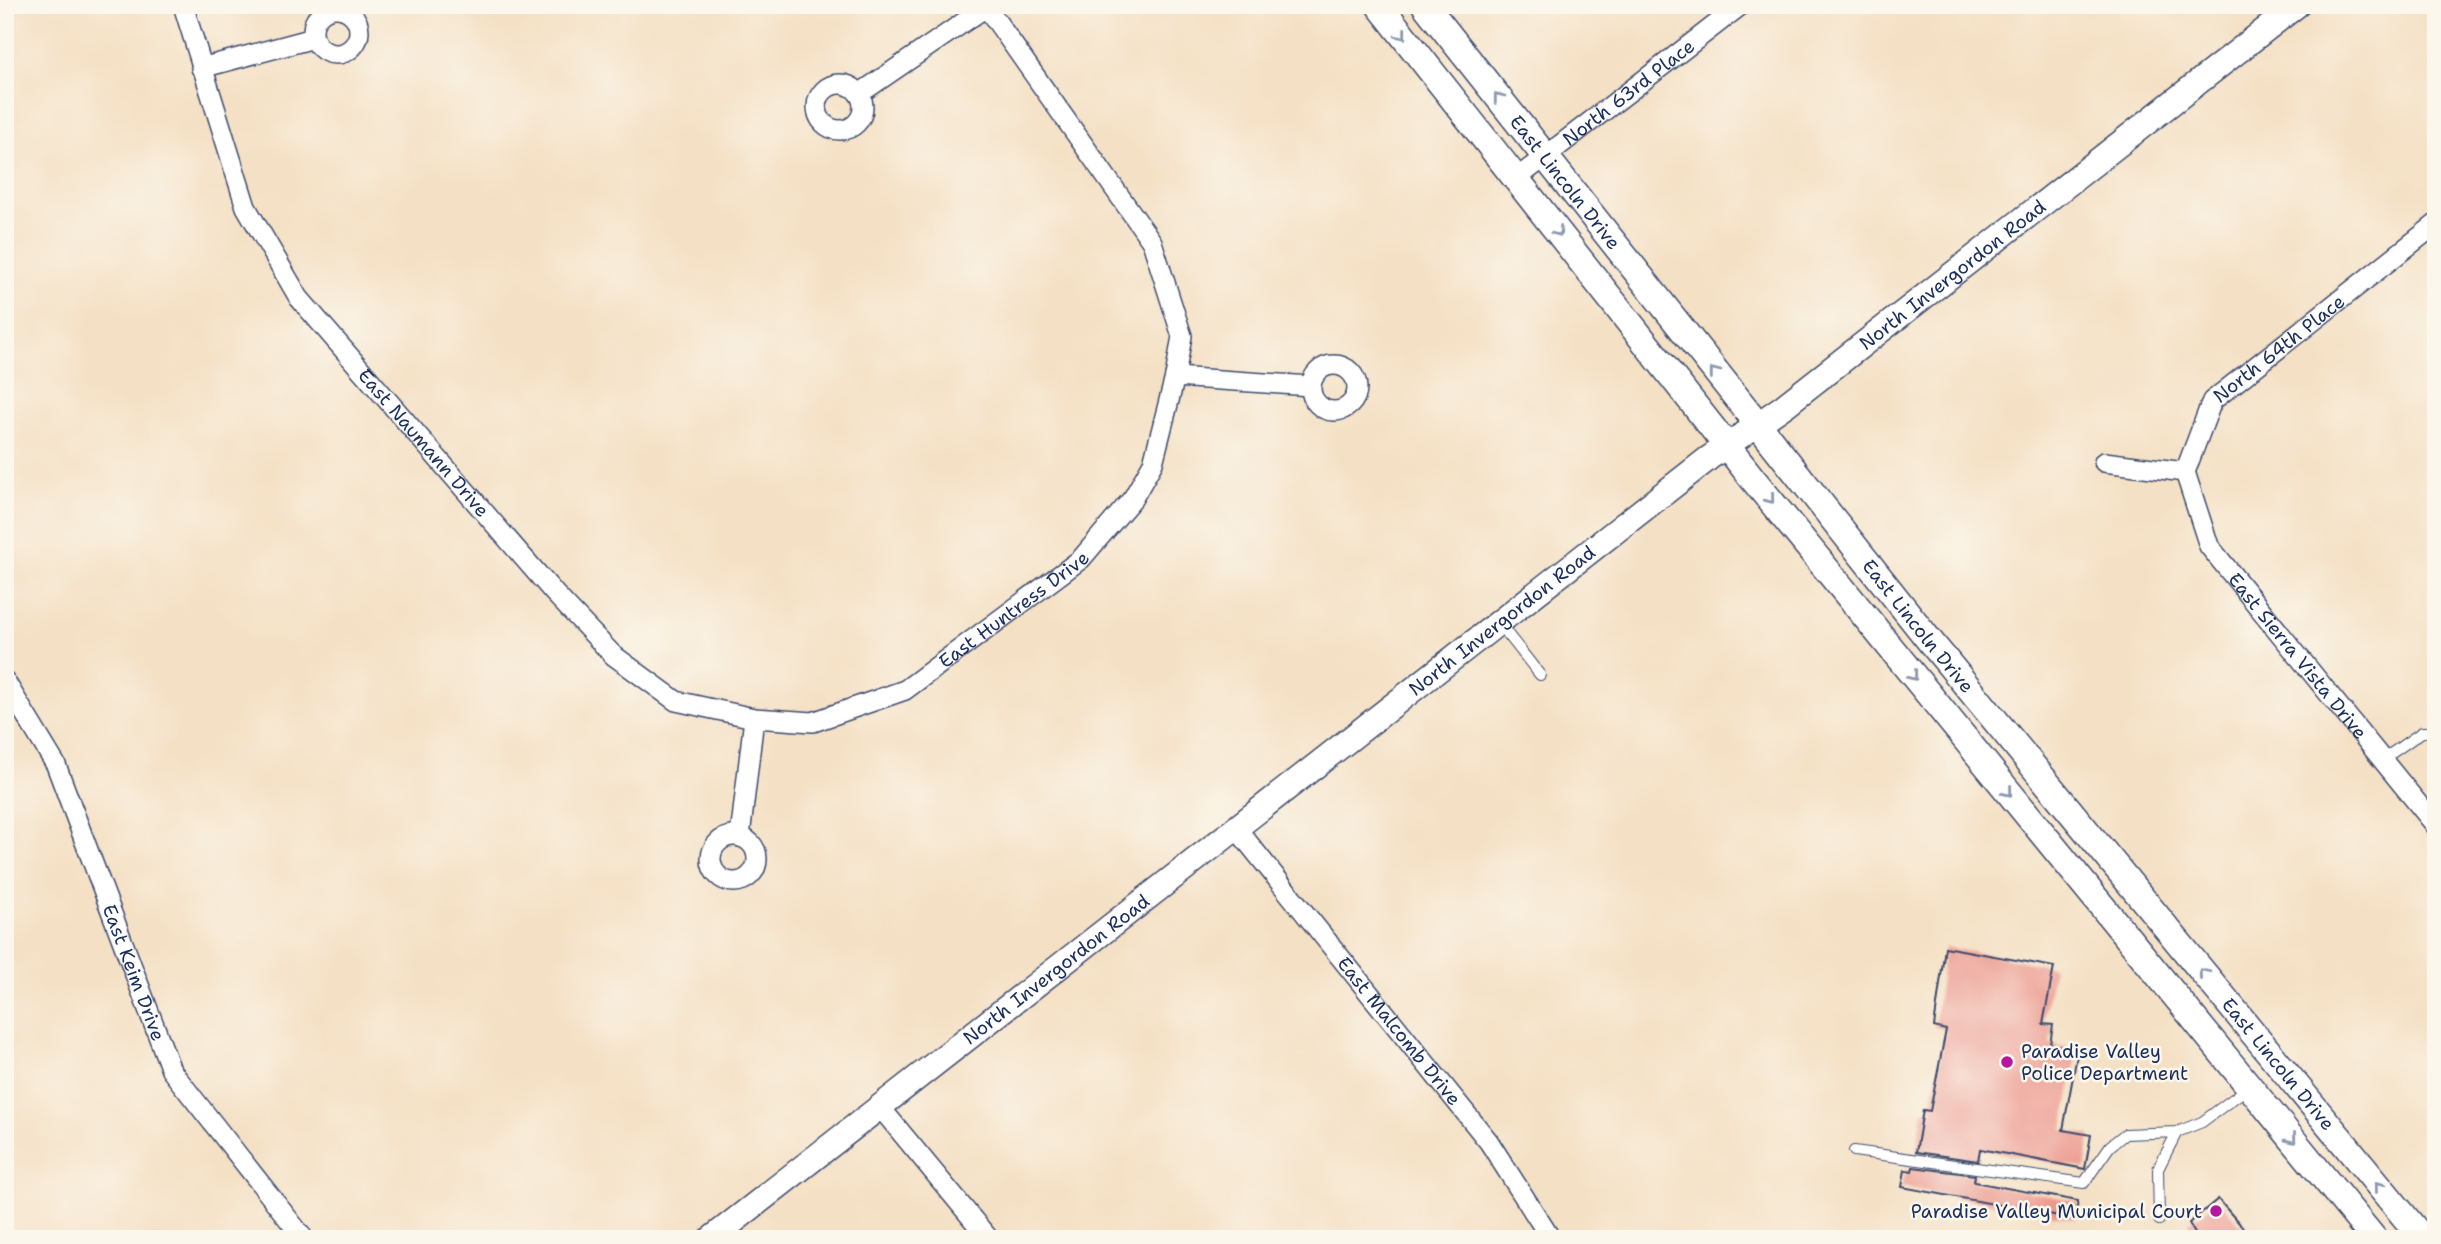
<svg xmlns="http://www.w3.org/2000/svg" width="2441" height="1244" font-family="'Shantell Sans',sans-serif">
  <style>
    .building { fill: #ec988e }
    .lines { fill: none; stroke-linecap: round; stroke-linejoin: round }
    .service-casing { stroke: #3c4a6d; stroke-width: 12 }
    .minor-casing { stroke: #3c4a6d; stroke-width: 22 }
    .tertiary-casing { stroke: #3c4a6d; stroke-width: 27 }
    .secondary-casing { stroke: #3c4a6d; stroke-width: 29 }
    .service { stroke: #fff; stroke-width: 10 }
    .minor { stroke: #fff; stroke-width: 19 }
    .tertiary { stroke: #fff; stroke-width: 24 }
    .secondary { stroke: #fff; stroke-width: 26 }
    .oneway { stroke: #8d97ae }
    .poi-dot { fill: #b5179e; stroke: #fbf7ec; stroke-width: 2.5 }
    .labels { text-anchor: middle; stroke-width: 5; stroke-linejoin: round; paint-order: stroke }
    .street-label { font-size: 19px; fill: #1b2f5e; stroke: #fbf7ec }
    .poi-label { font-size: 19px; fill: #1b2f5e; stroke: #fbf7ec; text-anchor: start }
  </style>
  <rect width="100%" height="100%" fill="#fbf7ec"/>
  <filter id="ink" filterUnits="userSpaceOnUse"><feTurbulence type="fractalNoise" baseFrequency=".0143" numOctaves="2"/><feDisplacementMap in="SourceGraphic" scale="14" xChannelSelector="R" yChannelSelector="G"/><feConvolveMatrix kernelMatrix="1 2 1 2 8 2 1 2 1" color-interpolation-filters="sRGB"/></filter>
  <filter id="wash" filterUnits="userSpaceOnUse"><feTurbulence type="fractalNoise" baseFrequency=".00686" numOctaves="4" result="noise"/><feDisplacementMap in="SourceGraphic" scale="28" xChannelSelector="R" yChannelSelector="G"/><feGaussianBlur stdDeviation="1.57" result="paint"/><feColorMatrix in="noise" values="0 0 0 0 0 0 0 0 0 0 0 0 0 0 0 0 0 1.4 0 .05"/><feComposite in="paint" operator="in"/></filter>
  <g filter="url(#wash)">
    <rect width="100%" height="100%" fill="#f4e0c4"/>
    <g id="blocks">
      <path class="building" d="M1945 947 2054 967 2043 1024 2053 1025 2050 1044 2078 1050 2063 1130 2091 1135 2085 1169 1980 1149 1978 1161 1916 1152 1923 1110 1930 1111 1946 1030 1934 1027Z
        M1913 1167 1975 1175 1974 1182 2078 1201 2075 1219 1902 1187 1905 1170 1912 1171Z
        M2218 1199 2253 1239H2198L2189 1223Z"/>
    </g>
  </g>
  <g filter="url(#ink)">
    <use href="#blocks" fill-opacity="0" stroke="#3c4a6d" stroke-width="2"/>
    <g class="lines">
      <g class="service-casing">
        <path id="service" d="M1499 623 1540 675
          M2382 760 2422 732H2436
          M1854 1151 2084 1183 2110 1146 2125 1134 2177 1132 2202 1122 2249 1087
          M2159 1220 2158 1169 2177 1132"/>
      </g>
      <g class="minor-casing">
        <g id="minor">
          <path id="s1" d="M183 5 246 207 299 298 555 594 613 655 676 701 754 718 813 722 905 690 1081 559 1133 498 1153 463 1175 377 1182 336 1152 242 985 5"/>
          <circle cx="336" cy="31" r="23"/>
          <path d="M201 68 314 38"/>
          <circle cx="840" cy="107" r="23"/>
          <path d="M859 94 986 7"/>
          <path id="s2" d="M1516 179 1741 5"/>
          <circle cx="1334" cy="388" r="23"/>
          <path d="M1175 377 1311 386"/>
          <path d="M2104 462 2185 472"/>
          <path id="s3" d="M2185 472 2209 546 2436 826"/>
          <path id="s4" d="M2185 472 2212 401 2436 224"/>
          <path id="s5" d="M5 681 56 765 171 1070 304 1239"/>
          <path id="s6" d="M1237 829 1489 1142 1551 1239"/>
          <circle cx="734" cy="859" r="23"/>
          <path d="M740 837 754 718"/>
          <path d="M880 1107 989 1239"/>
        </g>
      </g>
      <g class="tertiary-casing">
        <g id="tertiary">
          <path id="s7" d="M711 1239 1709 458 1784 406 2297 5"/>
        </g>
      </g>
      <g class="secondary-casing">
        <g id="secondary">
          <path d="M1379 5 1752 478 2374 1239"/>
          <path id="s8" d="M1425 5 1929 640 2423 1239"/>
        </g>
      </g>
      <use href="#service" class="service"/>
      <use href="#minor" class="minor"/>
      <use href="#tertiary" class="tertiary"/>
      <use href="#secondary" class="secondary"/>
    </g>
    <defs><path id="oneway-chevron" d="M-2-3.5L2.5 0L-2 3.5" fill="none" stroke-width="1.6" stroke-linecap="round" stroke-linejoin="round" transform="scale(1.75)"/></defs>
    <g class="oneway">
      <use href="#oneway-chevron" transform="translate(1402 35) rotate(52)"/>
      <use href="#oneway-chevron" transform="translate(1498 97) rotate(-128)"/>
      <use href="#oneway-chevron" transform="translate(1558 232) rotate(52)"/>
      <use href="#oneway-chevron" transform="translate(1714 372) rotate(-128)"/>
      <use href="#oneway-chevron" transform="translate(1770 499) rotate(51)"/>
      <use href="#oneway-chevron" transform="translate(1913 676) rotate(51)"/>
      <use href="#oneway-chevron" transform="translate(2008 792) rotate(51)"/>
      <use href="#oneway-chevron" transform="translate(2203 973) rotate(-130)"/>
      <use href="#oneway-chevron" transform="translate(2292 1139) rotate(51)"/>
      <use href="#oneway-chevron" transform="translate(2379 1186) rotate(-129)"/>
    </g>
  </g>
  <g class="poi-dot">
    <circle cx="2007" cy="1062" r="7"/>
    <circle cx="2216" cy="1211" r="7"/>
  </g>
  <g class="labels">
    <g class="street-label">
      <text dy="7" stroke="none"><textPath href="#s2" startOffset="142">North 63rd Place</textPath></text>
      <text dy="7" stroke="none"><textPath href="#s8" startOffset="226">East Lincoln Drive</textPath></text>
      <text dy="7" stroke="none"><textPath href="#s7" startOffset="1572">North Invergordon Road</textPath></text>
      <text dy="7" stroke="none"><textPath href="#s4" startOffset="161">North 64th Place</textPath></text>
      <text dy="7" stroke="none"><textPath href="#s1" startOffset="508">East Naumann Drive</textPath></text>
      <text dy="7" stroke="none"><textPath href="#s1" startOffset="1242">East Huntress Drive</textPath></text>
      <text dy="7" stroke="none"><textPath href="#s7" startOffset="1004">North Invergordon Road</textPath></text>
      <text dy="7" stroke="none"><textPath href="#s8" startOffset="793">East Lincoln Drive</textPath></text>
      <text dy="7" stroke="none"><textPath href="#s3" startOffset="219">East Sierra Vista Drive</textPath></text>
      <text dy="7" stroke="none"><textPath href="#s7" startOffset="438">North Invergordon Road</textPath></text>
      <text dy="7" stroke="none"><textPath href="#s5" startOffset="320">East Keim Drive</textPath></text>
      <text dy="7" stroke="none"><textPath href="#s6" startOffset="259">East Malcomb Drive</textPath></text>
      <text dy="7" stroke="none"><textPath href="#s8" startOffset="1360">East Lincoln Drive</textPath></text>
    </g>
    <g class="poi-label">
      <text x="2021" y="1058">Paradise Valley<tspan x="2021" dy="22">Police Department</tspan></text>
      <text x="2202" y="1218" text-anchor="end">Paradise Valley Municipal Court</text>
    </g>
  </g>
  <rect width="2441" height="1244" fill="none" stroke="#fbf7ec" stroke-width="28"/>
</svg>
